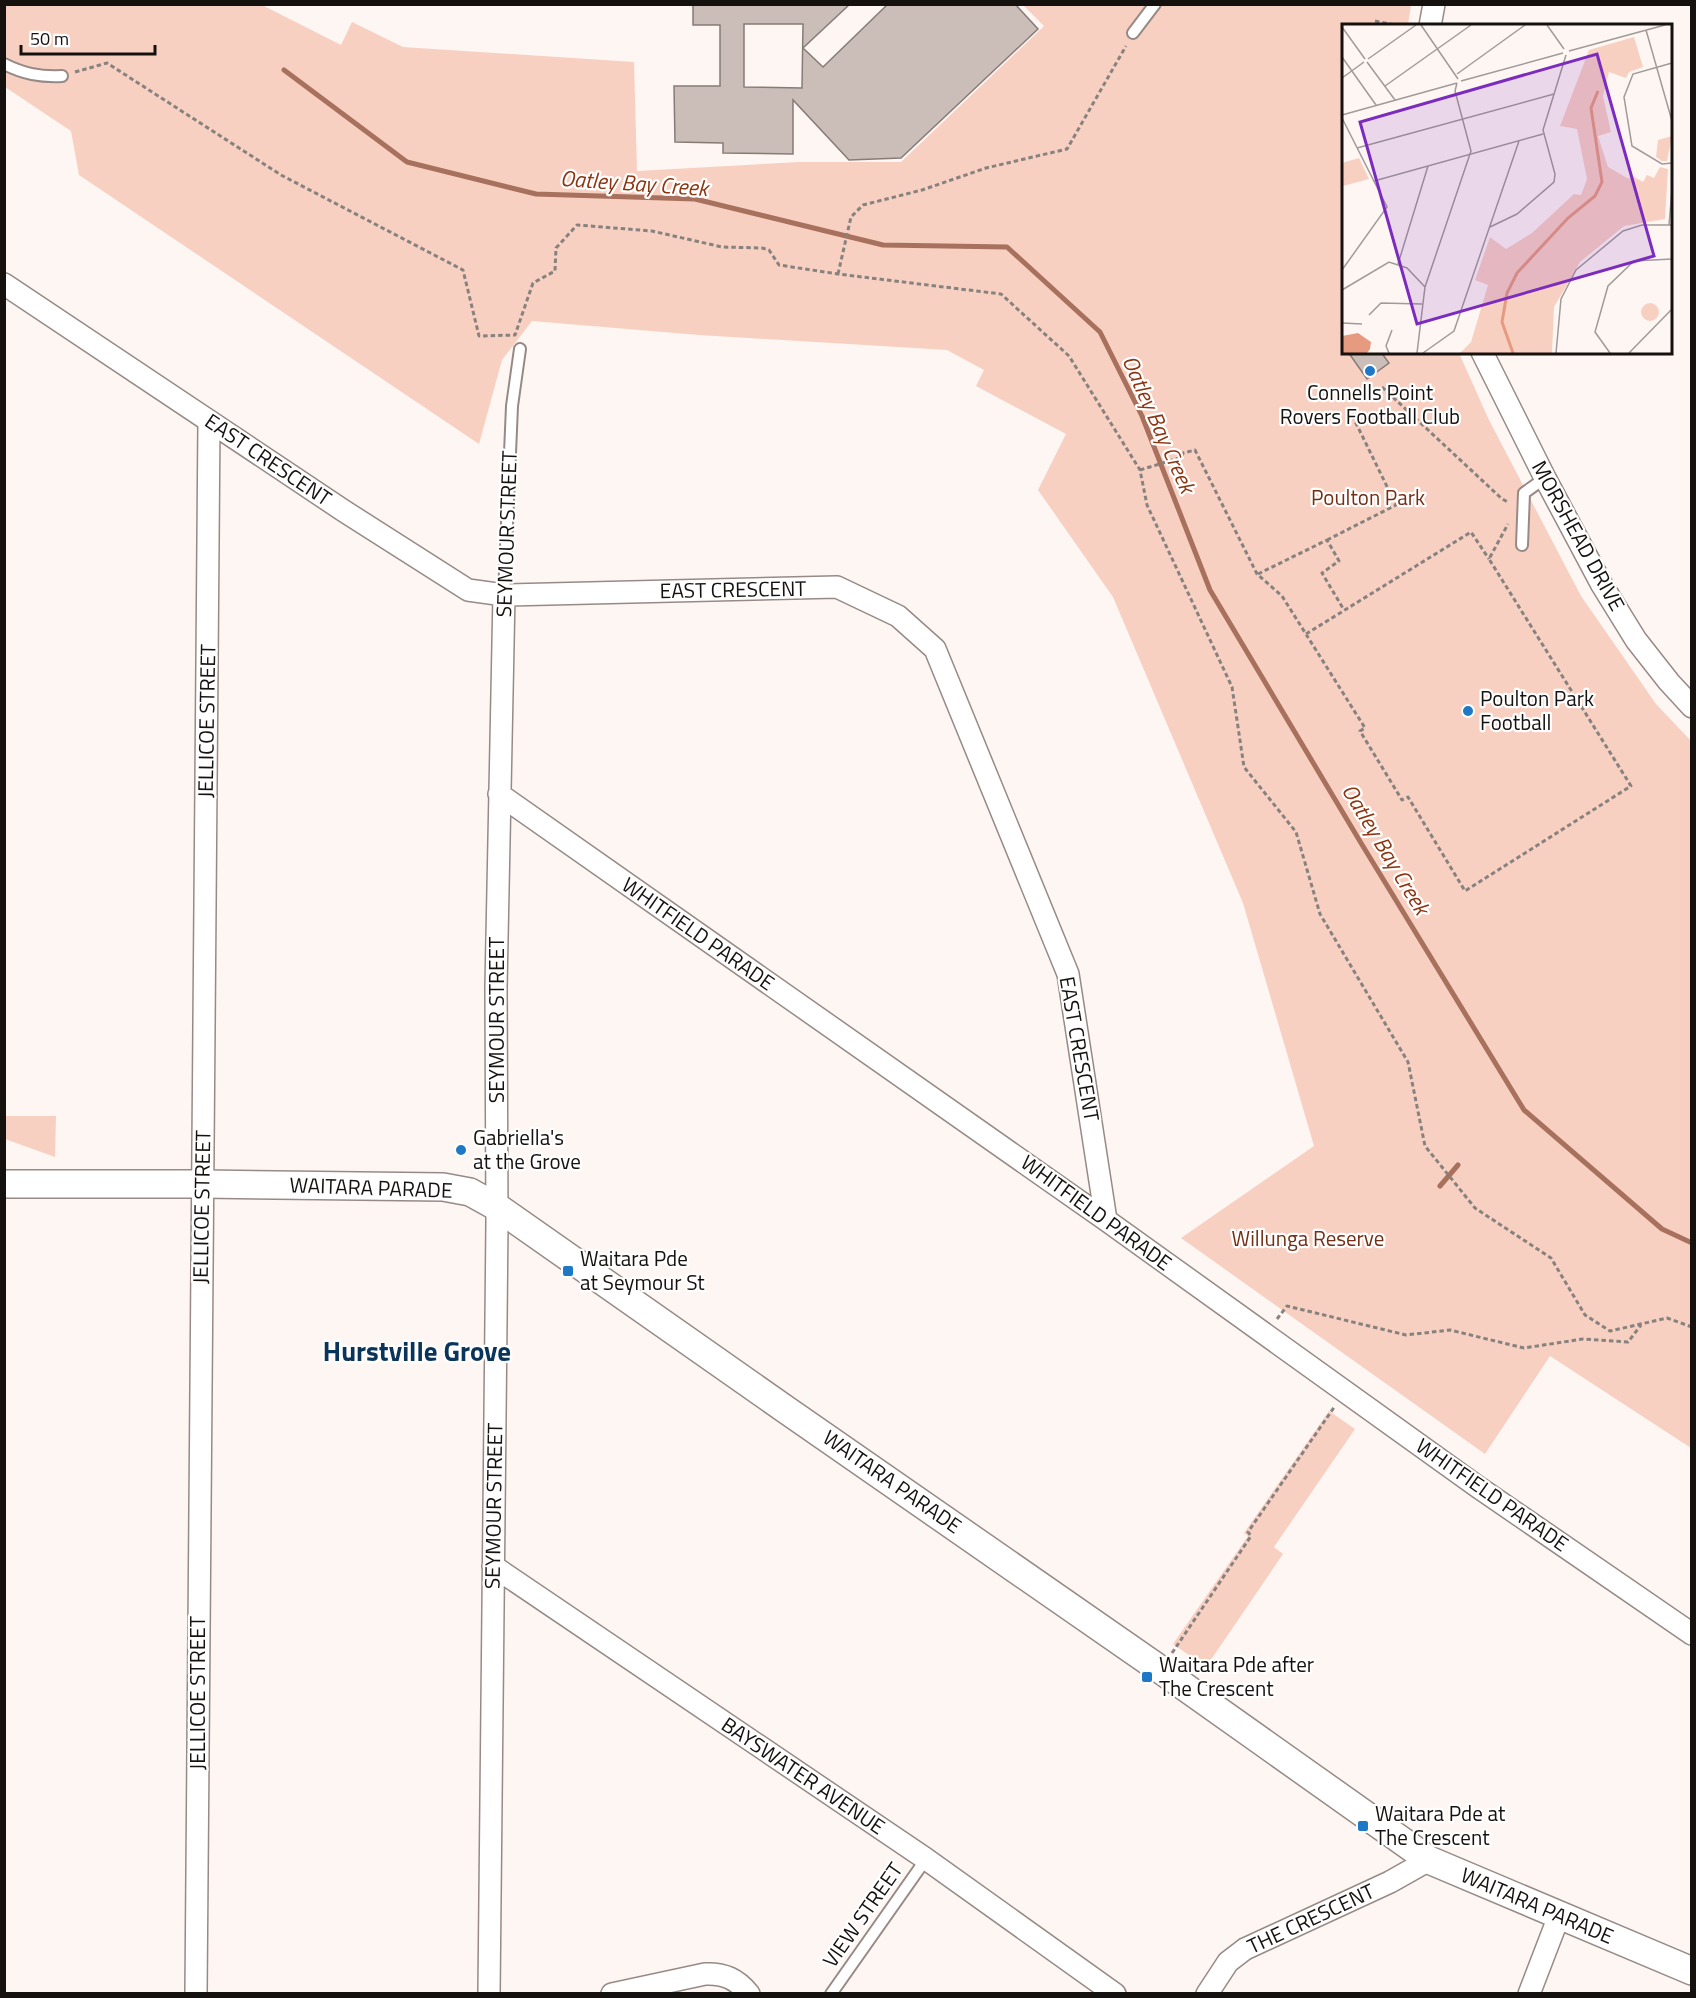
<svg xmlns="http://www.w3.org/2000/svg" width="1696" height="1998" font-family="'Titillium Web',sans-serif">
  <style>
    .green { fill: #f8d0c2 }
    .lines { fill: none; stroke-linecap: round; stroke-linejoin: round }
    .stream { stroke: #a7715d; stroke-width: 5 }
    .building { fill: #cbbeb9; stroke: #877b77; stroke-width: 1.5; fill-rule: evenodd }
    .service-casing { stroke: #978a86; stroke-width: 14 }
    .minor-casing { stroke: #978a86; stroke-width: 24 }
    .tertiary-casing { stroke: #978a86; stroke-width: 30 }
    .path { stroke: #88827f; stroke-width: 3; stroke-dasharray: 4.5 3; stroke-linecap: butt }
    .service { stroke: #fff; stroke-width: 10 }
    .minor { stroke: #fff; stroke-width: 21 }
    .tertiary { stroke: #fff; stroke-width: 27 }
    .poi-dot { fill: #1e78c5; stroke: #fff; stroke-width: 2 }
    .labels { text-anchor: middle; stroke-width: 4.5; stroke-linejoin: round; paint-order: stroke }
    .poi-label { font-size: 21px; fill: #15110f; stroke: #fff; text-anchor: start }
    .street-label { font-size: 21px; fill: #15110f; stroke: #fff }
    .park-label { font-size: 21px; fill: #732f15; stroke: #fff }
    .water-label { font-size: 22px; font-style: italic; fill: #8d3410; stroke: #fff }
    .district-label { font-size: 27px; font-weight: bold; fill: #0a345a; stroke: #fff }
    .inset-river { fill: none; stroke: #e69a7f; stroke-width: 3 }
    .inset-road { fill: none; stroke: #a19a98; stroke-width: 1.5 }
    .view { fill: #7b2cbf; fill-opacity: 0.15; stroke: #7b2cbf; stroke-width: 3 }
    .inset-edge { fill: none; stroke: #15110f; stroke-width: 3 }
  </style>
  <rect width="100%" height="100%" fill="#fef6f3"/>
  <path class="green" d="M4 5H262L341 45 352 22 403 47 634 62 637 171 799 162H901L1044 26 1023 5H1411L1408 25 1344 26V352L1459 353 1489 420 1581 596 1656 704 1691 741V1448L1550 1356 1485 1454 1181 1238 1314 1146 1243 903 1113 597 1038 490 1066 434 976 386 984 370 947 350 699 335 532 321 502 360 479 444 79 175 71 131 5 87Z
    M5 1116H56L55 1157 5 1139Z
    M1329 1411 1355 1429 1274 1547 1283 1554 1206 1667 1173 1644 1248 1536 1244 1533Z"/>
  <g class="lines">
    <path class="stream" d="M284 70 407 162 536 194 695 199 883 245 1007 247 1100 332 1142 416 1210 590 1361 843 1524 1110 1662 1229 1692 1243
      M1440 1186 1458 1165"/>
  </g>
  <path class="building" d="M693 4H850L803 48 823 67 888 4H1015L1038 29 901 158 849 160 793 100V154L723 153V143L675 142 674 86H720V25H693ZM744 24H803L802 88 744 87Z
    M1348 352H1381L1389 363 1367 379Z"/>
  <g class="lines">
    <g class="service-casing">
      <path id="service" d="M1133 33 1155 4
        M4 64C24 74 40 77 62 76
        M1522 545 1524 493 1545 478
        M504 595 512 406 520 349
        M831 1994 926 1859"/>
    </g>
    <g class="minor-casing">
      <path id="minor" d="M1430 26 1434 4
        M4 284 344 511 468 590 504 595 837 587 898 616 935 649 1068 974 1106 1220
        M1482 352 1545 478 1602 585 1636 640 1669 682 1692 707
        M499 794 1106 1220 1478 1487 1692 1634
        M493 1566 926 1859 1115 1994
        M196 1994 209 421
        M489 1994 497 1223 496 987 504 595
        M612 1994 705 1974C724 1973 737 1979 749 1994
        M1207 1994 1228 1962 1245 1949 1390 1882 1429 1860
        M1529 1994 1559 1916"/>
    </g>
    <g class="tertiary-casing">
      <path id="tertiary" d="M4 1184H203L443 1187 470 1192 497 1207 785 1409 1161 1670 1429 1860 1692 1971"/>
    </g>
    <path class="path" d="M1375 21 1400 26
      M75 72 107 63 281 175 463 270 479 336 515 335 533 283 555 271 556 248 577 225 652 231 722 247 762 248 769 250 779 265 838 274 1001 294 1069 356 1140 470 1147 505 1232 687 1244 767 1296 832 1320 914 1408 1062 1425 1146 1475 1208 1551 1258 1585 1315 1610 1331 1667 1318 1692 1327
      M838 274 851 217 863 205 922 190 986 168 1067 149 1126 46
      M1382 387 1501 498 1509 503
      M1140 470 1182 457 1183 453 1195 450 1257 574 1282 596 1365 728 1360 731 1402 800 1408 797 1465 891 1631 786 1489 559 1508 524
      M1327 540 1396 505 1353 417
      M1258 574 1327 540 1339 561 1322 573 1344 610
      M1306 634 1471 532 1489 559
      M1277 1319 1287 1306 1406 1335 1450 1330 1524 1348 1583 1339 1628 1342 1641 1325
      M1172 1653 1251 1536 1248 1532 1335 1406"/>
    <use href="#service" class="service"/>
    <use href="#minor" class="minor"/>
    <use href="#tertiary" class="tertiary"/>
  </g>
  <g class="poi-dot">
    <circle cx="1370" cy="371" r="6"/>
    <circle cx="1468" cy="711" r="6"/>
    <circle cx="461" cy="1150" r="6"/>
    <rect x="562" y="1265" width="12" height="12" rx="3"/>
    <rect x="1141" y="1671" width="12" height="12" rx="3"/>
    <rect x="1357" y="1820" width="12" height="12" rx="3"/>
  </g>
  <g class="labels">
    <g class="poi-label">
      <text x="1370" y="400" text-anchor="middle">Connells Point<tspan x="1370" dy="24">Rovers Football Club</tspan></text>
      <text x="1480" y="706">Poulton Park<tspan x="1480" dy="24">Football</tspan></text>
      <text x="473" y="1145">Gabriella's<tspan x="473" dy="24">at the Grove</tspan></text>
      <text x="580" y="1266">Waitara Pde<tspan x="580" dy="24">at Seymour St</tspan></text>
      <text x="1159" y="1672">Waitara Pde after<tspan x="1159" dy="24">The Crescent</tspan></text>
      <text x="1375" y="1821">Waitara Pde at<tspan x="1375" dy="24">The Crescent</tspan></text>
    </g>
    <g class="street-label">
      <text transform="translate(268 460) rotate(34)" y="7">EAST CRESCENT</text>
      <text transform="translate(507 534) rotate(-88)" y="7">SEYMOUR STREET</text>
      <text transform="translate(1578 536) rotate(61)" y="7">MORSHEAD DRIVE</text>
      <text transform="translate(733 590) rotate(-1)" y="7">EAST CRESCENT</text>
      <text transform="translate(207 721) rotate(-89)" y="7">JELLICOE STREET</text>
      <text transform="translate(698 934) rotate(35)" y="7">WHITFIELD PARADE</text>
      <text transform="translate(497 1020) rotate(-90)" y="7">SEYMOUR STREET</text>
      <text transform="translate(1079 1049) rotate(80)" y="7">EAST CRESCENT</text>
      <text transform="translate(371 1188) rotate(2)" y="7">WAITARA PARADE</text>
      <text transform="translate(202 1207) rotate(-89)" y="7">JELLICOE STREET</text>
      <text transform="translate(1096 1213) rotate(36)" y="7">WHITFIELD PARADE</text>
      <text transform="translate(892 1482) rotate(35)" y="7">WAITARA PARADE</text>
      <text transform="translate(1492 1495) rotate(35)" y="7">WHITFIELD PARADE</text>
      <text transform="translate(494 1506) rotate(-89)" y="7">SEYMOUR STREET</text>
      <text transform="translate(198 1693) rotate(-90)" y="7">JELLICOE STREET</text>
      <text transform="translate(803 1776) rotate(34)" y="7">BAYSWATER AVENUE</text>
      <text transform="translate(1537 1906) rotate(23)" y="7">WAITARA PARADE</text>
      <text transform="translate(863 1915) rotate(-55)" y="7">VIEW STREET</text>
      <text transform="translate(1311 1919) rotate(-25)" y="7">THE CRESCENT</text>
    </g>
    <g class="park-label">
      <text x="1368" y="505">Poulton Park</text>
      <text x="1308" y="1246">Willunga Reserve</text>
    </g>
    <g class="water-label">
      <text transform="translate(634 183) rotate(4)" y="8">Oatley Bay Creek</text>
      <text transform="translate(1159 424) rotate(66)" y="8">Oatley Bay Creek</text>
      <text transform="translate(1386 849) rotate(59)" y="8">Oatley Bay Creek</text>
    </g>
    <g class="district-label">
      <text x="417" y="1361">Hurstville Grove</text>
    </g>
  </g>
  <g transform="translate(1342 24)">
    <rect width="330" height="330" fill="#fef6f3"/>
    <path d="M292 13 301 43 287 48 284 54 267 48 261 72 269 108 256 112 266 143 287 155 289 151 301 158 305 151 312 154 318 143 326 145 323 195 282 202 238 238 212 283 210 329H118L129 318 146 261 133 256 148 213 164 225 190 209 232 170 239 171 245 155 235 105 218 102 247 26ZM330 112 325 137H320L314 133 316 116ZM17 134 27 155 1 162 0 166V139ZM299 288a9 9 0 1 1 18 0a9 9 0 1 1-18 0Z" fill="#f8d0c2"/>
    <path d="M16 309 29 318 28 325 25 329H0V312Z" fill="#e69a7f"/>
    <path class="inset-river" d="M171 329 160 298 165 269 175 249 226 194 253 172 260 158 249 84 256 67"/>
    <path class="inset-road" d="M79 1 116 55M205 1 222 25M0 3 23 35M304 6 330 97M227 27 323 1M0 33 34 81M26 35 74 1M25 38 53 76M115 50 183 1M0 54 22 38M119 57 221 29M43 62 129 1M0 91 115 59M0 94 45 183 0 246M330 121V141M15 124 212 70M330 139 320 140 290 122 282 73 291 50 330 39M32 157 201 110M327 201 330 166M148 203 175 190 212 158 213 150 201 106 224 31M56 240 86 142M0 266 47 238 65 244 83 263M27 291 39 279 80 280M0 299 20 300M47 329 44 322 50 306M75 329 83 263 129 127 113 67 115 59M81 329 112 307 177 117M214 329 219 275 234 246 281 207 300 201H330M268 329 253 308 266 262 292 237 330 235M287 329 330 285"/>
    <path class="view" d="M255 30 312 232 75 300 18 98Z"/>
    <rect width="330" height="330" class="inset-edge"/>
  </g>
  <rect width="1696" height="1998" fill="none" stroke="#15110f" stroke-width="12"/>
  <path d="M21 45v9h134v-9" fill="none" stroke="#15110f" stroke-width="3"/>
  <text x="30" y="45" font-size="18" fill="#15110f" stroke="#ffffff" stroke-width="4.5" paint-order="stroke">50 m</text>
</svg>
